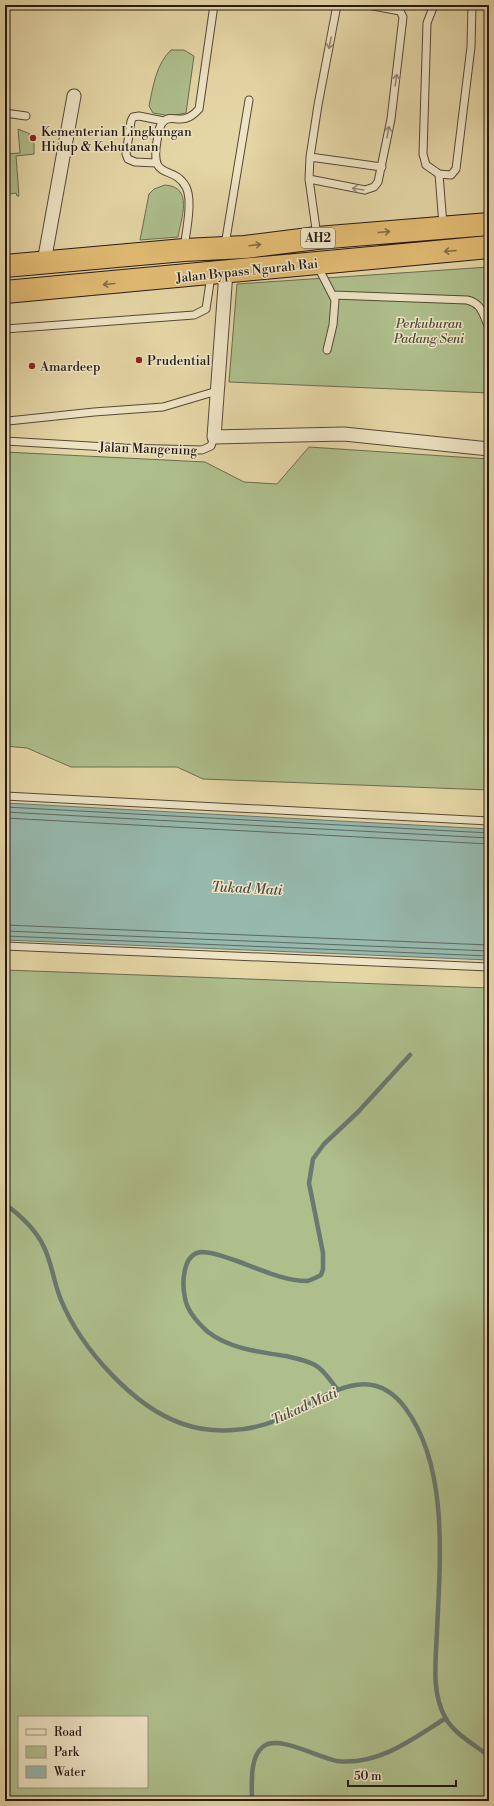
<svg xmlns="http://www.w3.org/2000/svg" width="494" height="1806" font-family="'Libre Bodoni',serif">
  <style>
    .green { fill: #aebf8c; stroke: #6a6c50; fill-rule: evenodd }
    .water { fill: #96b8ad; stroke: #697870 }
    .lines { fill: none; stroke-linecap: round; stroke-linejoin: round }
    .shore { stroke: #5e6860; stroke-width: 1 }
    .stream { stroke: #697870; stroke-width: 4.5 }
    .service-casing { stroke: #554838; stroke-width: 9 }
    .minor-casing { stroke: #554838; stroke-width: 15 }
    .trunk-casing { stroke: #251914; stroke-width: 24 }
    .service { stroke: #eee4c5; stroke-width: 7 }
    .minor { stroke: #eee4c5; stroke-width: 13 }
    .trunk { stroke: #e2bb73; stroke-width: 22 }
    .oneway { stroke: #948975 }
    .oneway2 { stroke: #846a44 }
    .poi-dot { fill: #8f2418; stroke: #eee4c5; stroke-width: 1.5 }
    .labels { text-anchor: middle; stroke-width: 3; stroke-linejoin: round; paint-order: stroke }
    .shield { fill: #eee4c5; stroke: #615649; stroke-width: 1 }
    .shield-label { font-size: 12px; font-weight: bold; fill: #251914 }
    .poi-label { font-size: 13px; fill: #251914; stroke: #eee4c5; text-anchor: start }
    .street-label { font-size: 13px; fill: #251914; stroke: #eee4c5 }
    .park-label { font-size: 13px; font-style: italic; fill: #4e4b38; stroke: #eee4c5 }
    .water-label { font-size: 14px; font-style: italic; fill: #474942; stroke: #eee4c5 }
  </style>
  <rect width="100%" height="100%" fill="#e5d6a6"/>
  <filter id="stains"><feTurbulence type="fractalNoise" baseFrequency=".005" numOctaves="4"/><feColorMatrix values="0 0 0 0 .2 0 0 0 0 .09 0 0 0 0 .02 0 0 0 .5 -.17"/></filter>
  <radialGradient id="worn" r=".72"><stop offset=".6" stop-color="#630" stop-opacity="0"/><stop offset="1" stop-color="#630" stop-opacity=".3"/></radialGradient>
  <path class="green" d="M171 50H184L194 56 186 113 171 116 153 113 149 106C153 87 156 64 171 50Z
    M18 129 30 134 34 144V154L16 156 19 196H17L16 193 5 195V154L20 153Z
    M165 185C194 187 181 218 178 237L140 240 149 194 154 189Z
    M489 267V393L229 382 237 284Z
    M309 447 489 459V790L203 779 177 767H71L27 748 5 746V452L205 462 244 482 277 484Z
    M5 970 489 988V1801H5ZM19 1717H147V1787H19Z"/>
  <path class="water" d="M5 803 489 829V960L5 940Z"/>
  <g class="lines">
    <path class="shore" d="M5 807 489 833
      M5 812 489 838
      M5 818 489 844
      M5 925 489 945
      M5 931 489 951
      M5 936 489 956"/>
    <path class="stream" d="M5 1204C20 1215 36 1230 44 1247 52 1264 54 1283 61 1300 81 1348 133 1407 183 1424 212 1434 249 1432 277 1420 320 1402 368 1356 406 1409 449 1468 440 1562 437 1631 436 1659 431 1692 445 1717 453 1733 475 1745 489 1756
      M337 1389C331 1381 324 1370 315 1365 306 1360 295 1358 286 1356 260 1352 230 1349 208 1332 199 1324 187 1311 185 1298 182 1284 182 1253 202 1252 213 1252 225 1257 234 1260 257 1268 283 1281 307 1281 312 1280 317 1277 321 1275L323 1269V1253L309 1183 313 1159 324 1144 358 1112 410 1055
      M252 1801C252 1785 249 1756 264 1746 279 1735 319 1758 337 1761 378 1766 413 1739 446 1718"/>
    <g class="service-casing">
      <path id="service" d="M434 5 427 23 423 154 426 165 439 174 443 225
        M5 113 26 116
        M310 157 382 167
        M156 163 135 162 128 159 126 154 131 121 133 117 139 116 164 121
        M439 174 451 175 456 169 471 47 472 5
        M309 179 365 190 374 187 378 182 391 119 403 17 400 11 368 5
        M317 236 309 179 310 157 318 105 337 5
        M225 245 249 100
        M184 248C186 232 193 201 186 187 173 163 150 183 157 141 158 134 159 125 164 121 173 113 182 128 199 109L214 5
        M318 267 335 300 333 325 327 350
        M333 295 467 300C480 303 482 311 487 323
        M5 329 194 315 206 309 211 276
        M8 421 94 412 163 407 217 391
        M5 441 124 448 202 450 211 446 214 437
        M5 796 489 821
        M5 946 489 967"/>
    </g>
    <g class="minor-casing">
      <path id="minor" d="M44 262 74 96
        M226 272 214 437 344 434 489 449"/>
    </g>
    <g class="trunk-casing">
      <path id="trunk" d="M5 266 184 250 245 247 317 238 489 224
        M5 292 489 247"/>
    </g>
    <use href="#service" class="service"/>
    <use href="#minor" class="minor"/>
    <use href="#trunk" class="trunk"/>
  </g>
  <defs><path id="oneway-shaft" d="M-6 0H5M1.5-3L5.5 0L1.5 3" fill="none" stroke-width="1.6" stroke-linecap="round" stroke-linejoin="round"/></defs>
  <g class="oneway">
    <use href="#oneway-shaft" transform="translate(330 43) rotate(101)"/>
    <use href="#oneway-shaft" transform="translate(396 80) rotate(-82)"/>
    <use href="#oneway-shaft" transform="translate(388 132) rotate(-81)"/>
    <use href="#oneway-shaft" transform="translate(358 189) rotate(-171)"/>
  </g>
  <g class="oneway2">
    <use href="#oneway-shaft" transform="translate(384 232) rotate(-5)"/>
    <use href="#oneway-shaft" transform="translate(255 245) rotate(-7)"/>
    <use href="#oneway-shaft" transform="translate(450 251) rotate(175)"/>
    <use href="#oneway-shaft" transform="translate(109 284) rotate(175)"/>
  </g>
  <g class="poi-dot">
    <circle cx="33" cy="138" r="4"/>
    <circle cx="139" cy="360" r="4"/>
    <circle cx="32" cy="366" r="4"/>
  </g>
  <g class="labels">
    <rect class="shield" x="301" y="228" width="34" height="20" rx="3"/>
    <g class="shield-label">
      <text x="318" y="242">AH2</text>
    </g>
    <g class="poi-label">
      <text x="41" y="136">Kementerian Lingkungan<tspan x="41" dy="15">Hidup &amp; Kehutanan</tspan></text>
      <text x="147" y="365">Prudential</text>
      <text x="40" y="371">Amardeep</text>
    </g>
    <g class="street-label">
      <text transform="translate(247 270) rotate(-6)" y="5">Jalan Bypass Ngurah Rai</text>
      <text transform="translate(148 448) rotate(2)" y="5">Jalan Mangening</text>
    </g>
    <g class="park-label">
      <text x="429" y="328">Perkuburan<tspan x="429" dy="15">Padang Seni</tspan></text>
    </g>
    <g class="water-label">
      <text transform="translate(247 888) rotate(3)" y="5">Tukad Mati</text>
      <text transform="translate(304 1406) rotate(-24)" y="5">Tukad Mati</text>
    </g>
  </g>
  <rect width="494" height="1806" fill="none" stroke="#e5d6a6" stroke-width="20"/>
  <rect x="6" y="6" width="482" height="1794" fill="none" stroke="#251914" stroke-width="2"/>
  <rect x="10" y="10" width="474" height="1786" fill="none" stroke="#251914"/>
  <rect x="18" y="1716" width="130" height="72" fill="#eee4c5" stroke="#9e937e"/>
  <rect x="26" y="1729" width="20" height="6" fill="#eee4c5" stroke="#9e937e"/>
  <text x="54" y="1736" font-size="12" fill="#251914">Road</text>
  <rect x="26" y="1746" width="20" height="12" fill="#aebf8c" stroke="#9e937e"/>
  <text x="54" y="1756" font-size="12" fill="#251914">Park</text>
  <rect x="26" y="1766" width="20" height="12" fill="#96b8ad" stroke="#9e937e"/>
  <text x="54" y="1776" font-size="12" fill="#251914">Water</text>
  <path d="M348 1780v6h108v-6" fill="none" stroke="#251914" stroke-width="2"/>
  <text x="354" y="1780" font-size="12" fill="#251914" stroke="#eee4c5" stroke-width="3" paint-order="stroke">50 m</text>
  <rect width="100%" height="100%" filter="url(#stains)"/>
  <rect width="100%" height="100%" fill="url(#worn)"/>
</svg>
